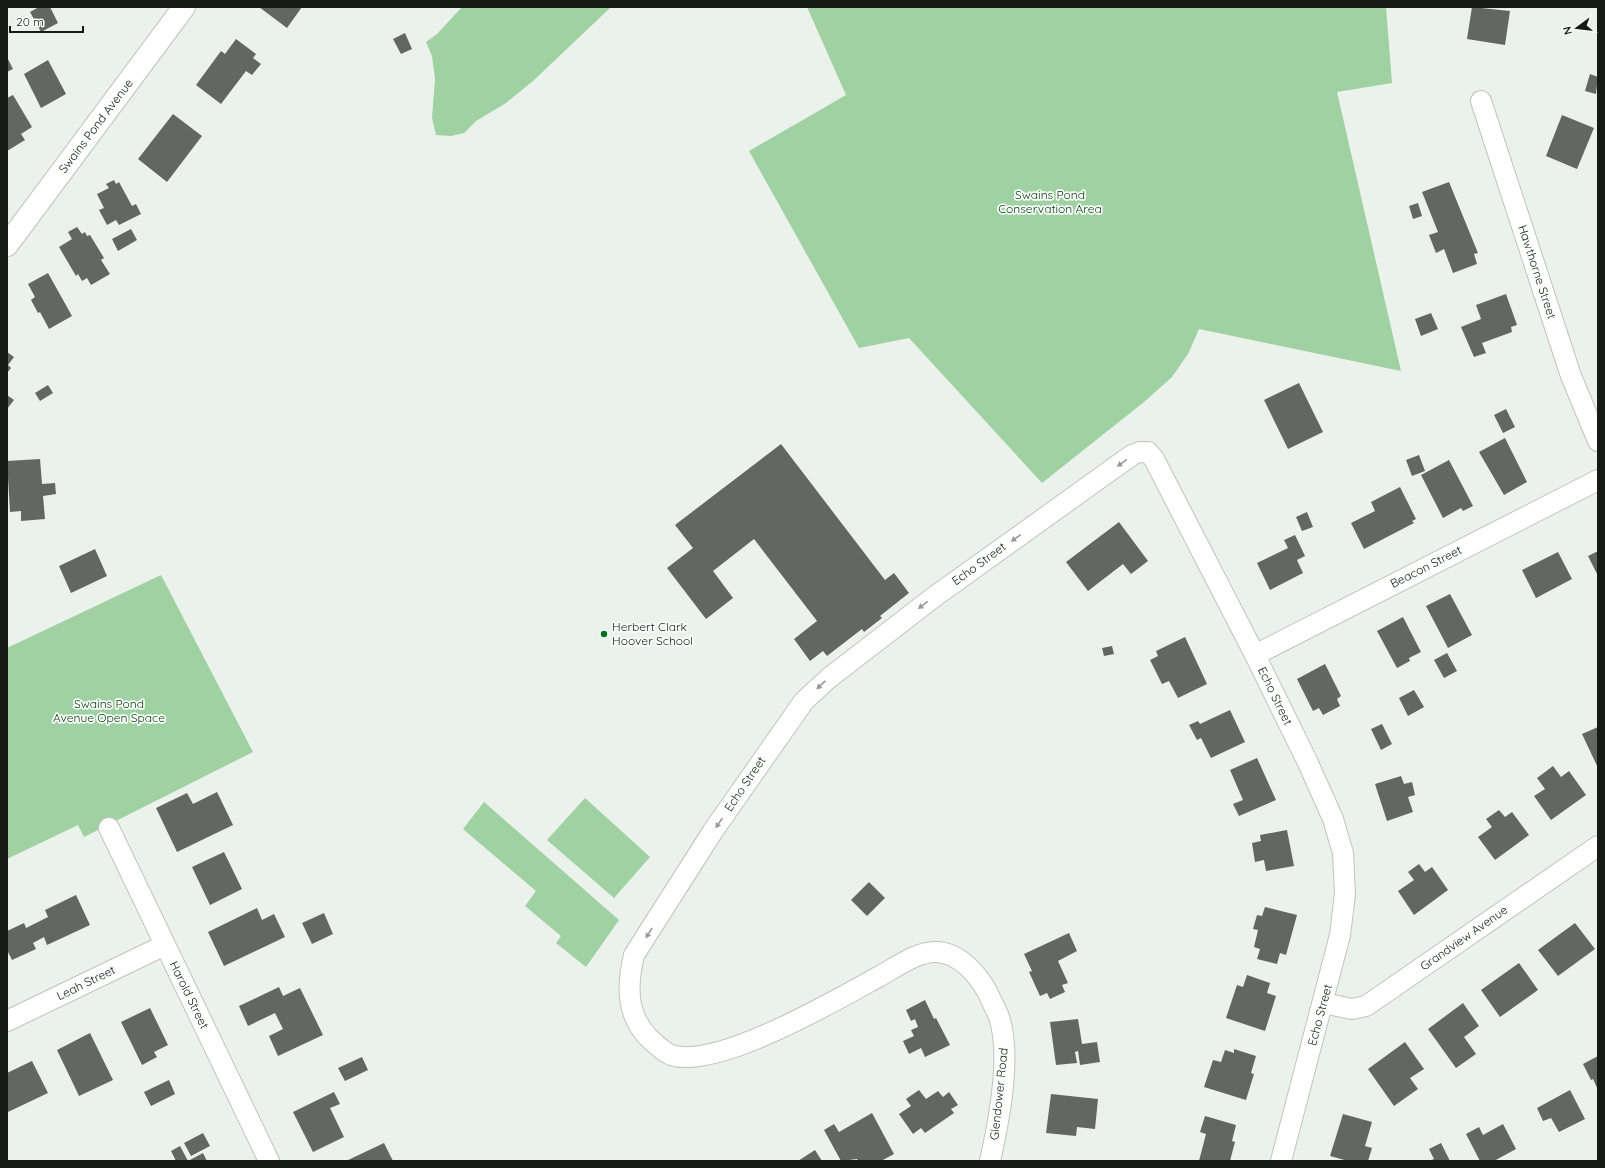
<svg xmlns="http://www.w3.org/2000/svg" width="1605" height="1168" font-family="Quicksand,sans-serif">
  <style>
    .green { fill: #9fd1a2 }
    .building { fill: #626762 }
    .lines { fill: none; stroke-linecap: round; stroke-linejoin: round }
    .street-casing { stroke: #bec4be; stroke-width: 22 }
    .secondary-casing { stroke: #bec4be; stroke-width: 24 }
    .street { stroke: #fff; stroke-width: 20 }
    .secondary { stroke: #fff; stroke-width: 22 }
    .oneway { fill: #979897 }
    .poi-dot { fill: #007022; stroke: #f9fff9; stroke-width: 1.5 }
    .labels { text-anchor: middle; stroke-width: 3.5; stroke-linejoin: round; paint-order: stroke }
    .street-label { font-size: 12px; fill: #171917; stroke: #f9fff9 }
    .park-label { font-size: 12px; fill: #00350b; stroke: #f9fff9 }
    .poi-label { font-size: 12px; fill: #171917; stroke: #f9fff9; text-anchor: start }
  </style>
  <rect width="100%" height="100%" fill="#ebf2eb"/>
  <path class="green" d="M462 7H611L533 81 506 103 476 121 464 133 451 136 436 135 432 118 435 79 432 56 426 42 437 34Z
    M807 7H1386L1392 83 1337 92 1401 371 1199 329 1188 354 1172 377 1144 402 1042 483 909 338 859 348 749 151 846 95Z
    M161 575 253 752 84 837 78 825 7 859V648Z
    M585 798 650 857 614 898 547 840Z
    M484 802 619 920 586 967 556 943 561 936 525 906 536 891 463 829Z"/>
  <path class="building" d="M39 7H50L58 23 41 32 30 12Z
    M259 7H302L287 28Z
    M1472 7 1510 11 1505 45 1467 39Z
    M405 33 412 49 401 54 393 39Z
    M236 39 256 54 253 58 261 64 252 75 246 71 221 104 196 85 221 51 225 54Z
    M7 57 13 69 7 72Z
    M48 60 66 94 41 108 24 74Z
    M1590 74 1598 77 1596 94 1585 91Z
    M13 95 32 127 21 134 25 140 7 151V98Z
    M173 114 202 136 167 182 138 159Z
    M1562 115 1594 128 1577 169 1546 156Z
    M114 180 116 184 119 182 132 206 136 204 141 214 119 225 116 220 107 225 99 210 104 208 97 194 109 188 106 184Z
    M1449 182 1478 253 1474 254 1477 264 1453 273 1444 249 1436 253 1429 235 1438 232 1422 192Z
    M1418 203 1422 216 1413 219 1409 206Z
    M77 227 82 234 85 232 87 236 90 235 104 258 101 260 110 274 91 285 87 278 82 281 78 274 76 276 59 247 72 239 68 232Z
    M131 229 137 240 118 251 112 239Z
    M48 273 72 316 49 329 40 312 38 313 31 300 35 297 28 284Z
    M1506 294 1517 325 1511 327 1512 332 1482 343 1486 353 1474 357 1461 327 1481 319 1476 305Z
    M1431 313 1438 329 1421 336 1415 319Z
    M7 352 14 357 8 365 11 368 7 373Z
    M1299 383 1323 432 1288 449 1264 400Z
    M48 385 53 393 40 401 35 393Z
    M7 395 14 400 7 409Z
    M1506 409 1515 427 1503 433 1494 415Z
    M1505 438 1527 482 1504 495 1479 452Z
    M781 444 885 580 894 573 909 593 880 616 882 618 864 632 862 629 827 656 823 651 810 661 794 639 817 621 754 539 713 571 733 598 706 619 667 568 693 548 675 525Z
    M1419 455 1425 471 1412 476 1406 460Z
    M40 459 42 484 55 483 56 494 43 496 45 519 21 521V511L10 512 7 461Z
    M1449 460 1473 506 1463 511 1461 508 1443 518 1421 475Z
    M1400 487 1416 519 1412 521 1414 523 1364 549 1351 523 1375 511 1371 502Z
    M1307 512 1313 527 1302 531 1296 517Z
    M1119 522 1148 561 1131 574 1123 564 1088 591 1066 562Z
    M1295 535 1305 556 1297 560 1303 573 1270 590 1257 563 1288 548 1284 540Z
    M95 549 107 576 71 593 59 566Z
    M1598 551V576L1588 556Z
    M1558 552 1572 579 1536 598 1522 570Z
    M1450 594 1472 635 1448 648 1426 606Z
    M1403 617 1421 652 1409 658 1410 661 1397 668 1377 631Z
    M1185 637 1207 684 1178 698 1169 681 1162 684 1150 660 1158 656 1156 651Z
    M1112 646 1114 654 1104 656 1102 648Z
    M1447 653 1457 671 1444 678 1434 660Z
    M1325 664 1341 696 1337 699 1340 706 1323 715 1319 708 1313 711 1297 679Z
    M1414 690 1424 707 1408 716 1399 698Z
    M1230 710 1245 742 1211 758 1201 738 1197 740 1189 725 1198 721 1200 724Z
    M1382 724 1392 744 1381 750 1371 729Z
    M1598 727V768L1582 734Z
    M1257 758 1276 800 1239 816 1233 804 1243 800 1230 770Z
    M1553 766 1561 777 1569 771 1586 795 1551 820 1534 796 1545 789 1537 778Z
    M1401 776 1404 784 1412 782 1415 795 1408 797 1413 812 1387 821 1375 784Z
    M217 792 233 825 177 852 156 808 187 793 193 804Z
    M1499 810 1505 817 1512 812 1529 835 1495 860 1478 837 1492 827 1486 819Z
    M1287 830 1294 866 1266 871 1264 860 1255 862 1252 843 1261 841 1260 835Z
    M224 852 242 889 210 905 192 867Z
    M1419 864 1425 872 1432 867 1448 890 1414 915 1398 891 1414 880 1408 872Z
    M869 882 885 898 867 916 851 900Z
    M76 895 90 925 47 945 44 937 33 943 36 949 12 960 7 950V931L24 923 26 928 48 917 45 910Z
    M1265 907 1297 915 1286 955 1280 953 1277 964 1257 959 1260 949 1254 947 1258 930 1253 929 1257 915 1262 916Z
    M257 908 262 920 274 914 285 937 224 966 208 932Z
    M324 913 333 934 312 944 302 923Z
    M1575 923 1595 949 1558 976 1538 950Z
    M1069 933 1077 951 1058 961 1068 983 1062 985 1065 992 1050 999 1047 993 1040 996 1029 972 1032 971 1024 954Z
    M1519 963 1538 990 1500 1017 1481 990Z
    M1247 975 1270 983 1267 993 1276 996 1265 1031 1226 1018 1237 985 1243 987Z
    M279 987 283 996 300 988 323 1035 278 1056 269 1036 283 1029 275 1013 248 1026 239 1006Z
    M925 1000 934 1019 936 1018 950 1045 925 1057 921 1048 909 1054 903 1041 914 1036 911 1030 918 1027 915 1019 911 1021 906 1010Z
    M1463 1003 1479 1026 1464 1037 1476 1054 1456 1068 1428 1029Z
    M150 1008 168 1045 154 1052 157 1057 142 1065 121 1022Z
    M1078 1019 1082 1044 1097 1042 1100 1062 1080 1065 1078 1051 1075 1052 1077 1063 1056 1065 1050 1022Z
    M90 1033 113 1080 79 1096 57 1050Z
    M1405 1042 1424 1069 1410 1078 1418 1089 1394 1106 1368 1069Z
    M1234 1049 1256 1056 1251 1073 1254 1074 1246 1100 1204 1087 1213 1060 1221 1062 1225 1050 1234 1053Z
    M1598 1056V1090L1593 1079 1591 1080 1583 1064Z
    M362 1057 368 1070 345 1081 338 1068Z
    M32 1061 48 1093 8 1112 7 1073Z
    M169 1080 175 1094 151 1106 144 1092Z
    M919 1090 926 1099 938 1091 943 1097 949 1092 958 1105 951 1109 954 1113 925 1133 921 1128 913 1134 899 1114 911 1106 906 1099Z
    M1570 1090 1585 1119 1559 1132 1551 1118 1543 1121 1537 1108Z
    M334 1092 340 1104 330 1108 344 1137 313 1152 293 1112Z
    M1051 1094 1098 1099 1095 1129 1077 1127 1076 1136 1046 1133Z
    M872 1113 894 1154 881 1161H858L857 1159 841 1161 824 1130 834 1124 839 1132Z
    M1343 1114 1372 1122 1365 1146 1372 1148 1368 1161H1348L1330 1156Z
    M1205 1116 1236 1125 1232 1141 1235 1142 1230 1161H1199L1206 1134 1200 1132Z
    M1503 1124 1516 1149 1494 1161H1480L1466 1134 1479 1127 1483 1135Z
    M203 1133 210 1146 191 1156 184 1143Z
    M384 1143 393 1161H346Z
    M1441 1143 1450 1161H1429L1434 1159 1429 1149Z
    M180 1146 188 1161H176L171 1151Z
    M815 1150 822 1161H798Z
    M203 1153 207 1161H188Z"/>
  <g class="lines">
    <g class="street-casing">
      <path id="street" d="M1481 101 1571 376 1598 441
        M1255 655 1598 480
        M109 828 269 1161
        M1323 1003 1352 1009 1366 1006 1598 846
        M7 1021 165 945
        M990 1161C999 1121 1012 1056 999 1017 996 1009 991 1001 988 993 978 975 960 953 937 952 917 951 895 968 878 977 836 1000 717 1070 671 1055 662 1051 655 1044 648 1037 626 1014 627 985 634 955L713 831 804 701 829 678 934 597 1132 455 1140 452H1148L1154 459 1255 655 1308 763 1333 819 1343 853 1345 894 1340 935 1281 1161"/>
    </g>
    <g class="secondary-casing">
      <path id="secondary" d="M7 245 184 7"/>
    </g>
    <use href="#street" class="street"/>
    <use href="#secondary" class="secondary"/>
  </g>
  <defs><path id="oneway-solid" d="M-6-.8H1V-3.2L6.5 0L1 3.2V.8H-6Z"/></defs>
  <g class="oneway">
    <use href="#oneway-solid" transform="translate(1122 463) rotate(144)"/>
    <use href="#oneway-solid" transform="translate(1016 538) rotate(145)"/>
    <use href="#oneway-solid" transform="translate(923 605) rotate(143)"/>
    <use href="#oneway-solid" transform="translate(821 685) rotate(137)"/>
    <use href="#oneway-solid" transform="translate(719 823) rotate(124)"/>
    <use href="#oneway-solid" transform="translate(649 933) rotate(122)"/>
  </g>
  <circle class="poi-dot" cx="604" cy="634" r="4"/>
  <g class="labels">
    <g class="street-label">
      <text transform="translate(96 126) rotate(-53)" y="4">Swains Pond Avenue</text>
      <text transform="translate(1537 272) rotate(72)" y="4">Hawthorne Street</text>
      <text transform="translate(979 564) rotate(-36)" y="4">Echo Street</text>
      <text transform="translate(1426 567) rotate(-27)" y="4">Beacon Street</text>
      <text transform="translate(1275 696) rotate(64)" y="4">Echo Street</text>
      <text transform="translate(745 784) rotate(-56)" y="4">Echo Street</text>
      <text transform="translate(1464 938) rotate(-35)" y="4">Grandview Avenue</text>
      <text transform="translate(86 983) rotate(-26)" y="4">Leah Street</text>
      <text transform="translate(189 995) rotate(64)" y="4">Harold Street</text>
      <text transform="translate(1320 1015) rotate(-75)" y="4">Echo Street</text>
      <text transform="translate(999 1094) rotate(-84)" y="4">Glendower Road</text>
    </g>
    <g class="park-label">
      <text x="1050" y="199">Swains Pond<tspan x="1050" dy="14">Conservation Area</tspan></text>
      <text x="109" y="708">Swains Pond<tspan x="109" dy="14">Avenue Open Space</tspan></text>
    </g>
    <g class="poi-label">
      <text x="612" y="631">Herbert Clark<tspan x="612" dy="14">Hoover School</tspan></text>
    </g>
  </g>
  <rect width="1605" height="1168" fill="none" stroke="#171917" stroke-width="16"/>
  <g transform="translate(1577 28) rotate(255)" stroke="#f9fff9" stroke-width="3" paint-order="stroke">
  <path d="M0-3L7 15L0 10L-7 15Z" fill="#171917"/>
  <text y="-6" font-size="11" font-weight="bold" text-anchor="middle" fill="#171917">N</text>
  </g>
  <path d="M10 26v6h73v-6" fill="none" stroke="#171917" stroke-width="2"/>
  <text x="16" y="26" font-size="12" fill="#171917" stroke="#f9fff9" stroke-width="3" paint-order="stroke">20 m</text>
</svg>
